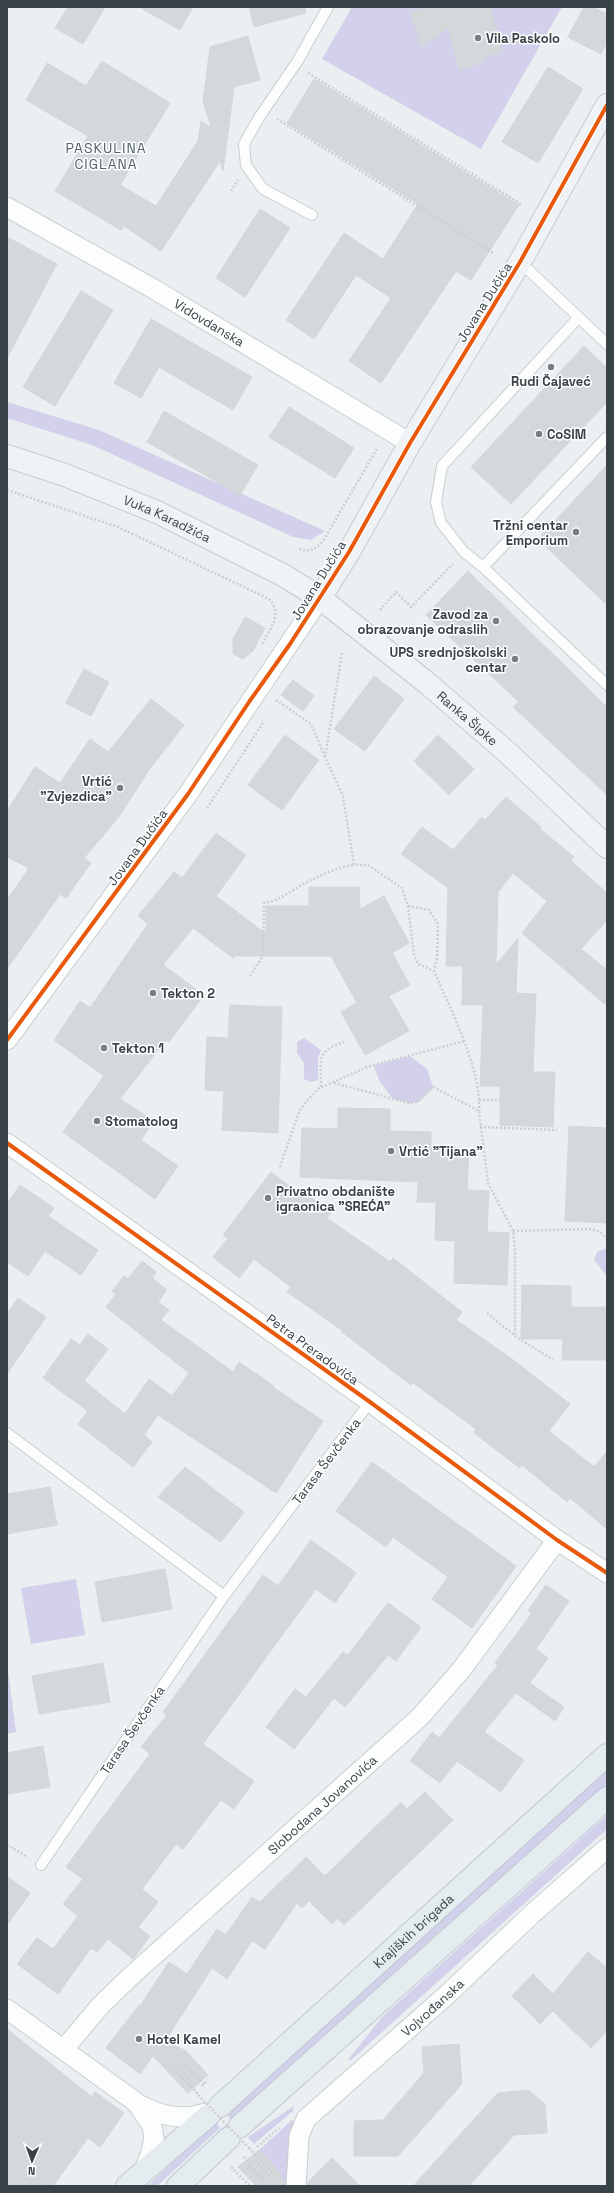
<svg xmlns="http://www.w3.org/2000/svg" width="614" height="2193" font-family="'Space Grotesk',sans-serif">
  <style>
    .green { fill: #d2d0ea }
    .building { fill: #d4d8db; stroke: #d2d7d9 }
    .lines { fill: none; stroke-linecap: round; stroke-linejoin: round }
    .lane-casing { stroke: #cacdcf; stroke-width: 12 }
    .street-casing { stroke: #cacdcf; stroke-width: 21 }
    .secondary-casing { stroke: #c5ccd1; stroke-width: 24 }
    .primary-casing { stroke: #bbc9d2; stroke-width: 24 }
    .path { stroke: #cccfd1; stroke-width: 2.5; stroke-dasharray: 2 2; stroke-linecap: butt }
    .lane { stroke: #fcfdfd; stroke-width: 10 }
    .street { stroke: #fcfdfd; stroke-width: 19 }
    .secondary { stroke: #f0f3f6; stroke-width: 22 }
    .primary { stroke: #e5ecf0; stroke-width: 22 }
    .path-bridge { stroke: #cccfd1; stroke-width: 2.5; stroke-dasharray: 2 2; stroke-linecap: butt }
    .cycleway-casing { stroke: #fff; stroke-width: 6 }
    .cycleway { stroke: #e8590c; stroke-width: 4 }
    .poi-dot { fill: #777f82; stroke: #fff; stroke-width: 1.5 }
    .labels { text-anchor: middle; stroke-width: 3; stroke-linejoin: round; paint-order: stroke }
    .poi-label { font-size: 13px; font-weight: bold; fill: #384247; stroke: #fff; text-anchor: start }
    .street-label { font-size: 13px; fill: #384247; stroke: #fff }
    .neighbourhood-label { font-size: 14px; letter-spacing: 1px; fill: #506268; stroke: #fff }
  </style>
  <rect width="100%" height="100%" fill="#eceff1"/>
  <path class="green" d="M352 7H562L481 149 322 59Z
    M7 402 99 430 325 531 311 540 293 537 92 445 7 418Z
    M304 1038 321 1050 318 1058V1080L311 1082 304 1079V1063L297 1053V1042Z
    M410 1056 427 1069 433 1087 418 1102 409 1103 392 1098 379 1080 374 1066Z
    M607 1248V1276L594 1260 597 1252Z
    M76 1579 85 1635 31 1644 21 1588Z
    M7 1663 16 1732 7 1734Z
    M607 1770V1785L450 1922 231 2119 227 2114Z
    M607 1815V1829L351 2060H348L382 2017Z
    M294 2106 293 2111 254 2144 248 2137Z
    M292 2120 294 2122 289 2142 286 2186H281L280 2173 259 2150Z
    M216 2123 220 2128 157 2186H147Z"/>
  <path class="building" d="M68 7H105L83 44 55 28Z
    M139 7H193L180 30Z
    M249 7H305L306 13 254 27Z
    M428 7H491L502 52 482 57 483 62 459 70 448 28 421 47 411 12Z
    M584 7H592L607 14V42L601 54 568 37Z
    M248 36 260 80 234 87 223 171 220 161 161 251 124 226 121 230 55 191 88 136 26 100 47 63 86 86 102 61 170 103 120 185 156 206 198 141 201 121 211 127 203 101 210 47Z
    M548 67 583 89 538 163 502 142Z
    M314 79 519 205 471 280 456 271 381 383 349 361 391 298 356 275 314 339 286 320 344 233 383 259 418 204 287 123Z
    M260 209 290 228 245 297 216 278Z
    M7 237 57 264 7 358Z
    M81 291 113 310 55 406 23 387Z
    M151 319 252 377 233 410 159 367 141 398 114 383Z
    M584 346 607 368V402L511 504 471 467Z
    M289 407 354 448 335 478 269 437Z
    M164 411 258 465 240 495 147 442Z
    M607 465V605L538 539Z
    M468 571 607 707V795L513 707 519 702 426 615Z
    M245 617 265 628 253 651 243 659 233 654V639Z
    M84 669 109 682 91 716 66 703Z
    M374 676 404 699 365 751 334 729Z
    M293 680 314 696 303 711 281 695Z
    M151 699 184 725 149 770 118 818 84 858 91 863 66 898 60 894 7 969V900L29 868 7 857V811L35 767 60 783 90 739 108 752Z
    M285 735 319 760 282 810 248 785Z
    M438 735 474 769 449 795 414 761Z
    M506 797 541 827 540 829 574 857 571 861 607 893V920L581 949 607 970V1006L522 933 547 901 513 873 498 892 496 965 518 938 516 993 536 994 533 1072H555L553 1127 500 1125V1086H480L483 1005H462L463 966H446L448 888 401 854 422 827 453 850 482 817 485 820Z
    M216 833 246 855 216 896 266 934V906H309V887H359L360 909 384 896 409 943 392 953 410 985 389 996 409 1031 365 1055 341 1012 357 1003 331 956H234L233 958 193 928 163 965 204 995 169 1042 166 1040 120 1099 154 1121 141 1140 178 1166 155 1199 63 1132 104 1076 54 1040 80 1001 90 1008 148 924 138 916 174 872 182 878Z
    M230 1005 282 1007 278 1133 222 1130 224 1091 205 1090 207 1037 228 1038Z
    M338 1108 390 1109V1131L431 1132V1149L469 1151 467 1190 489 1191 487 1232 509 1233 507 1285 454 1283 455 1241 435 1240 436 1202H417L418 1182 300 1177 302 1128 338 1129Z
    M569 1126 607 1128V1223L565 1221Z
    M271 1172 299 1193V1189L332 1212 327 1218 390 1262 393 1258 462 1312 456 1320 512 1359 570 1404 549 1431 594 1467 607 1451V1529L570 1498 567 1502 522 1465 520 1468 474 1433 476 1429 412 1382 411 1385 342 1332 343 1331 287 1292 291 1287 254 1259 239 1278 213 1257 228 1238 223 1235Z
    M20 1185 54 1208 48 1216 98 1250 81 1275 45 1251 28 1276 7 1262V1204Z
    M142 1261 156 1272 152 1278 167 1290 158 1302 169 1310 161 1320 233 1372 239 1362 274 1386 273 1387 323 1421 276 1493 158 1415 144 1435 152 1442 133 1467 78 1424 88 1411 43 1378 71 1339 80 1345 88 1334 108 1349 84 1381 125 1414 149 1379 172 1396 189 1373 106 1307 116 1294 112 1291 124 1276 128 1279Z
    M522 1285 571 1286V1307H607V1360H562L563 1339H521Z
    M18 1298 46 1317 7 1374V1314Z
    M372 1462 516 1566 472 1628 432 1599 448 1577 393 1537 386 1547 336 1511Z
    M185 1467 244 1512 221 1542 158 1497Z
    M50 1487 57 1525 7 1534V1494Z
    M311 1540 356 1573 335 1603 316 1589 203 1744 254 1781 234 1809 221 1800 183 1849 176 1844 142 1889 158 1902 138 1927 150 1936 133 1959 108 1939 97 1952 91 1948 58 1994 17 1964 37 1938 53 1949 78 1916 63 1904 83 1879 66 1867 150 1754 141 1747 167 1715 163 1712 263 1575 278 1586Z
    M165 1569 172 1609 102 1622 95 1582Z
    M546 1585 569 1601 536 1649 548 1658 530 1683 564 1707 555 1721 516 1693 484 1732 524 1760 501 1792 457 1761 440 1783 410 1761 432 1732 439 1738 498 1665 495 1663 532 1613 528 1611Z
    M388 1603 421 1627 396 1661 388 1655 345 1707 334 1698 294 1749 266 1727 295 1689 306 1697 343 1652 348 1655Z
    M103 1663 110 1702 39 1714 32 1676Z
    M43 1746 50 1787 7 1794V1753Z
    M425 1792 453 1820 344 1925 337 1918 332 1924 309 1901 302 1908 297 1903 265 1949 252 1941 227 1979 212 1968 165 2041 186 2051 208 2075 188 2093 153 2056 140 2074 106 2048 139 2005 140 2006 169 1962 187 1974 217 1929 226 1935 252 1897 260 1902 306 1857 325 1876 401 1802 407 1809Z
    M7 1876 30 1893 7 1925Z
    M588 1952 607 1968V2031L591 2048 553 2011 540 2024 512 1996 533 1974 553 1994Z
    M7 2029 92 2097 95 2092 124 2113 100 2147 88 2138 53 2186H7Z
    M459 2044 462 2084 398 2156H354V2121L383 2120 424 2073 422 2047Z
    M528 2090 545 2104 547 2133 514 2135 469 2186H413L498 2093Z
    M259 2150 280 2173 285 2186H256L238 2167Z
    M332 2158 360 2186H307V2183Z"/>
  <g class="lines">
    <g class="lane-casing">
      <path id="lane" d="M312 215 263 189 246 165 244 144 260 116 297 62 328 7
        M520 262 607 344
        M579 317 442 466 436 502 441 523 464 552 483 567 607 685
        M483 567 607 437
        M7 1433 224 1596 370 1402
        M41 1865 224 1596"/>
    </g>
    <g class="street-casing">
      <g id="street">
        <path id="s1" d="M7 207 152 288 410 443"/>
        <path d="M7 1040 188 794 320 598"/>
        <path d="M7 1143 370 1402 557 1540 607 1573"/>
        <path d="M7 2009 137 2103 152 2126 154 2138 151 2152 145 2169"/>
        <path id="s2" d="M64 2049 100 2006 131 1976 420 1717 461 1670 557 1540"/>
        <path d="M138 2104C161 2116 181 2121 206 2113"/>
        <path id="s3" d="M296 2186 299 2136 306 2119 449 1993 532 1914 607 1848"/>
      </g>
    </g>
    <g class="secondary-casing">
      <g id="secondary">
        <path id="s4" d="M7 456 65 475 157 512 283 575 320 598 427 683 509 754 607 847"/>
        <path d="M320 598 349 552 410 443 520 262 607 105"/>
      </g>
    </g>
    <g class="primary-casing">
      <g id="primary">
        <path id="s5" d="M220 2106 607 1755"/>
        <path d="M239 2127 607 1798"/>
        <path d="M127 2186 209 2115"/>
        <path d="M178 2186 229 2138"/>
      </g>
    </g>
    <path class="path" d="M308 73 521 204
      M277 119 493 253
      M231 191 238 180
      M7 490 118 527 269 599C284 615 269 630 261 646
      M299 549C310 552 315 550 323 541L378 447
      M380 610 396 592 411 607 453 564
      M342 653 325 757 343 796 354 865H368L402 888 408 906 414 955 418 964 434 971C451 1011 481 1067 479 1111
      M276 700 311 724 325 757
      M207 808 263 723
      M408 906 429 910 438 924 437 958 434 971
      M250 976 263 956 264 903C280 901 293 889 307 882 322 875 338 867 354 865
      M334 1083 409 1103 418 1102 433 1087 479 1111 488 1183 513 1231 515 1249V1336
      M321 1087C321 1060 315 1052 344 1042
      M479 1100H500
      M480 1127 557 1130
      M280 1167 299 1112 305 1103 318 1089 367 1067 465 1041
      M513 1231 591 1229 600 1232 607 1239
      M487 1313 515 1336 553 1360
      M7 1845 28 1857
      M183 2063 204 2084
      M177 2066 192 2082
      M174 2069 198 2094
      M202 2086 208 2080
      M257 2147 279 2128
      M249 2148 273 2173
      M244 2157 263 2179
      M255 2160 269 2176
      M248 2166 263 2181
      M233 2167 232 2168 250 2186"/>
    <use href="#lane" class="lane"/>
    <use href="#street" class="street"/>
    <use href="#secondary" class="secondary"/>
    <use href="#primary" class="primary"/>
    <path class="path-bridge" d="M198 2095 249 2148"/>
    <g class="cycleway-casing">
      <path id="cycleway" d="M7 1040 188 794 249 702 290 644 349 552 410 443 520 262 607 105
        M7 1143 370 1402 557 1540 607 1573"/>
    </g>
    <use href="#cycleway" class="cycleway"/>
  </g>
  <g class="poi-dot">
    <circle cx="478" cy="38" r="4"/>
    <circle cx="551" cy="367" r="4"/>
    <circle cx="539" cy="434" r="4"/>
    <circle cx="576" cy="532" r="4"/>
    <circle cx="496" cy="621" r="4"/>
    <circle cx="515" cy="659" r="4"/>
    <circle cx="120" cy="788" r="4"/>
    <circle cx="153" cy="993" r="4"/>
    <circle cx="104" cy="1048" r="4"/>
    <circle cx="97" cy="1121" r="4"/>
    <circle cx="391" cy="1151" r="4"/>
    <circle cx="268" cy="1198" r="4"/>
    <circle cx="139" cy="2039" r="4"/>
  </g>
  <g class="labels">
    <g class="poi-label">
      <text x="486" y="43">Vila Paskolo</text>
      <text x="551" y="386" text-anchor="middle">Rudi Čajaveć</text>
      <text x="547" y="439">CoSIM</text>
      <text x="568" y="530" text-anchor="end">Tržni centar<tspan x="568" dy="15">Emporium</tspan></text>
      <text x="488" y="619" text-anchor="end">Zavod za<tspan x="488" dy="15">obrazovanje odraslih</tspan></text>
      <text x="507" y="657" text-anchor="end">UPS srednjoškolski<tspan x="507" dy="15">centar</tspan></text>
      <text x="112" y="786" text-anchor="end">Vrtić<tspan x="112" dy="15">"Zvjezdica"</tspan></text>
      <text x="161" y="998">Tekton 2</text>
      <text x="112" y="1053">Tekton 1</text>
      <text x="105" y="1126">Stomatolog</text>
      <text x="399" y="1156">Vrtić "Tijana"</text>
      <text x="276" y="1196">Privatno obdanište<tspan x="276" dy="15">igraonica "SREĆA"</tspan></text>
      <text x="147" y="2044">Hotel Kamel</text>
    </g>
    <g class="street-label">
      <text transform="translate(484 302) rotate(-58)" y="5">Jovana Dučića</text>
      <text dy="5" stroke="none"><textPath href="#s1" startOffset="233">Vidovdanska</textPath></text>
      <text dy="5" stroke="none"><textPath href="#s4" startOffset="172">Vuka Karadžića</textPath></text>
      <text transform="translate(318 580) rotate(-58)" y="5">Jovana Dučića</text>
      <text dy="5" stroke="none"><textPath href="#s4" startOffset="535">Ranka Šipke</textPath></text>
      <text transform="translate(137 847) rotate(-54)" y="5">Jovana Dučića</text>
      <text transform="translate(313 1349) rotate(36)" y="5">Petra Preradovića</text>
      <text transform="translate(326 1461) rotate(-53)" y="5">Tarasa Ševčenka</text>
      <text transform="translate(132 1730) rotate(-56)" y="5">Tarasa Ševčenka</text>
      <text dy="5" stroke="none"><textPath href="#s2" startOffset="356">Slobodana Jovanovića</textPath></text>
      <text dy="5" stroke="none"><textPath href="#s5" startOffset="261">Krajiških brigada</textPath></text>
      <text dy="5" stroke="none"><textPath href="#s3" startOffset="237">Vojvođanska</textPath></text>
    </g>
    <g class="neighbourhood-label">
      <text x="106" y="153">PASKULINA<tspan x="106" dy="16">CIGLANA</tspan></text>
    </g>
  </g>
  <rect width="614" height="2193" fill="none" stroke="#384247" stroke-width="16"/>
  <g transform="translate(32 2161) rotate(182)" stroke="#ffffff" stroke-width="3" paint-order="stroke">
  <path d="M0-3L7 15L0 10L-7 15Z" fill="#384247"/>
  <text y="-6" font-size="11" font-weight="bold" text-anchor="middle" fill="#384247">N</text>
  </g>
</svg>
